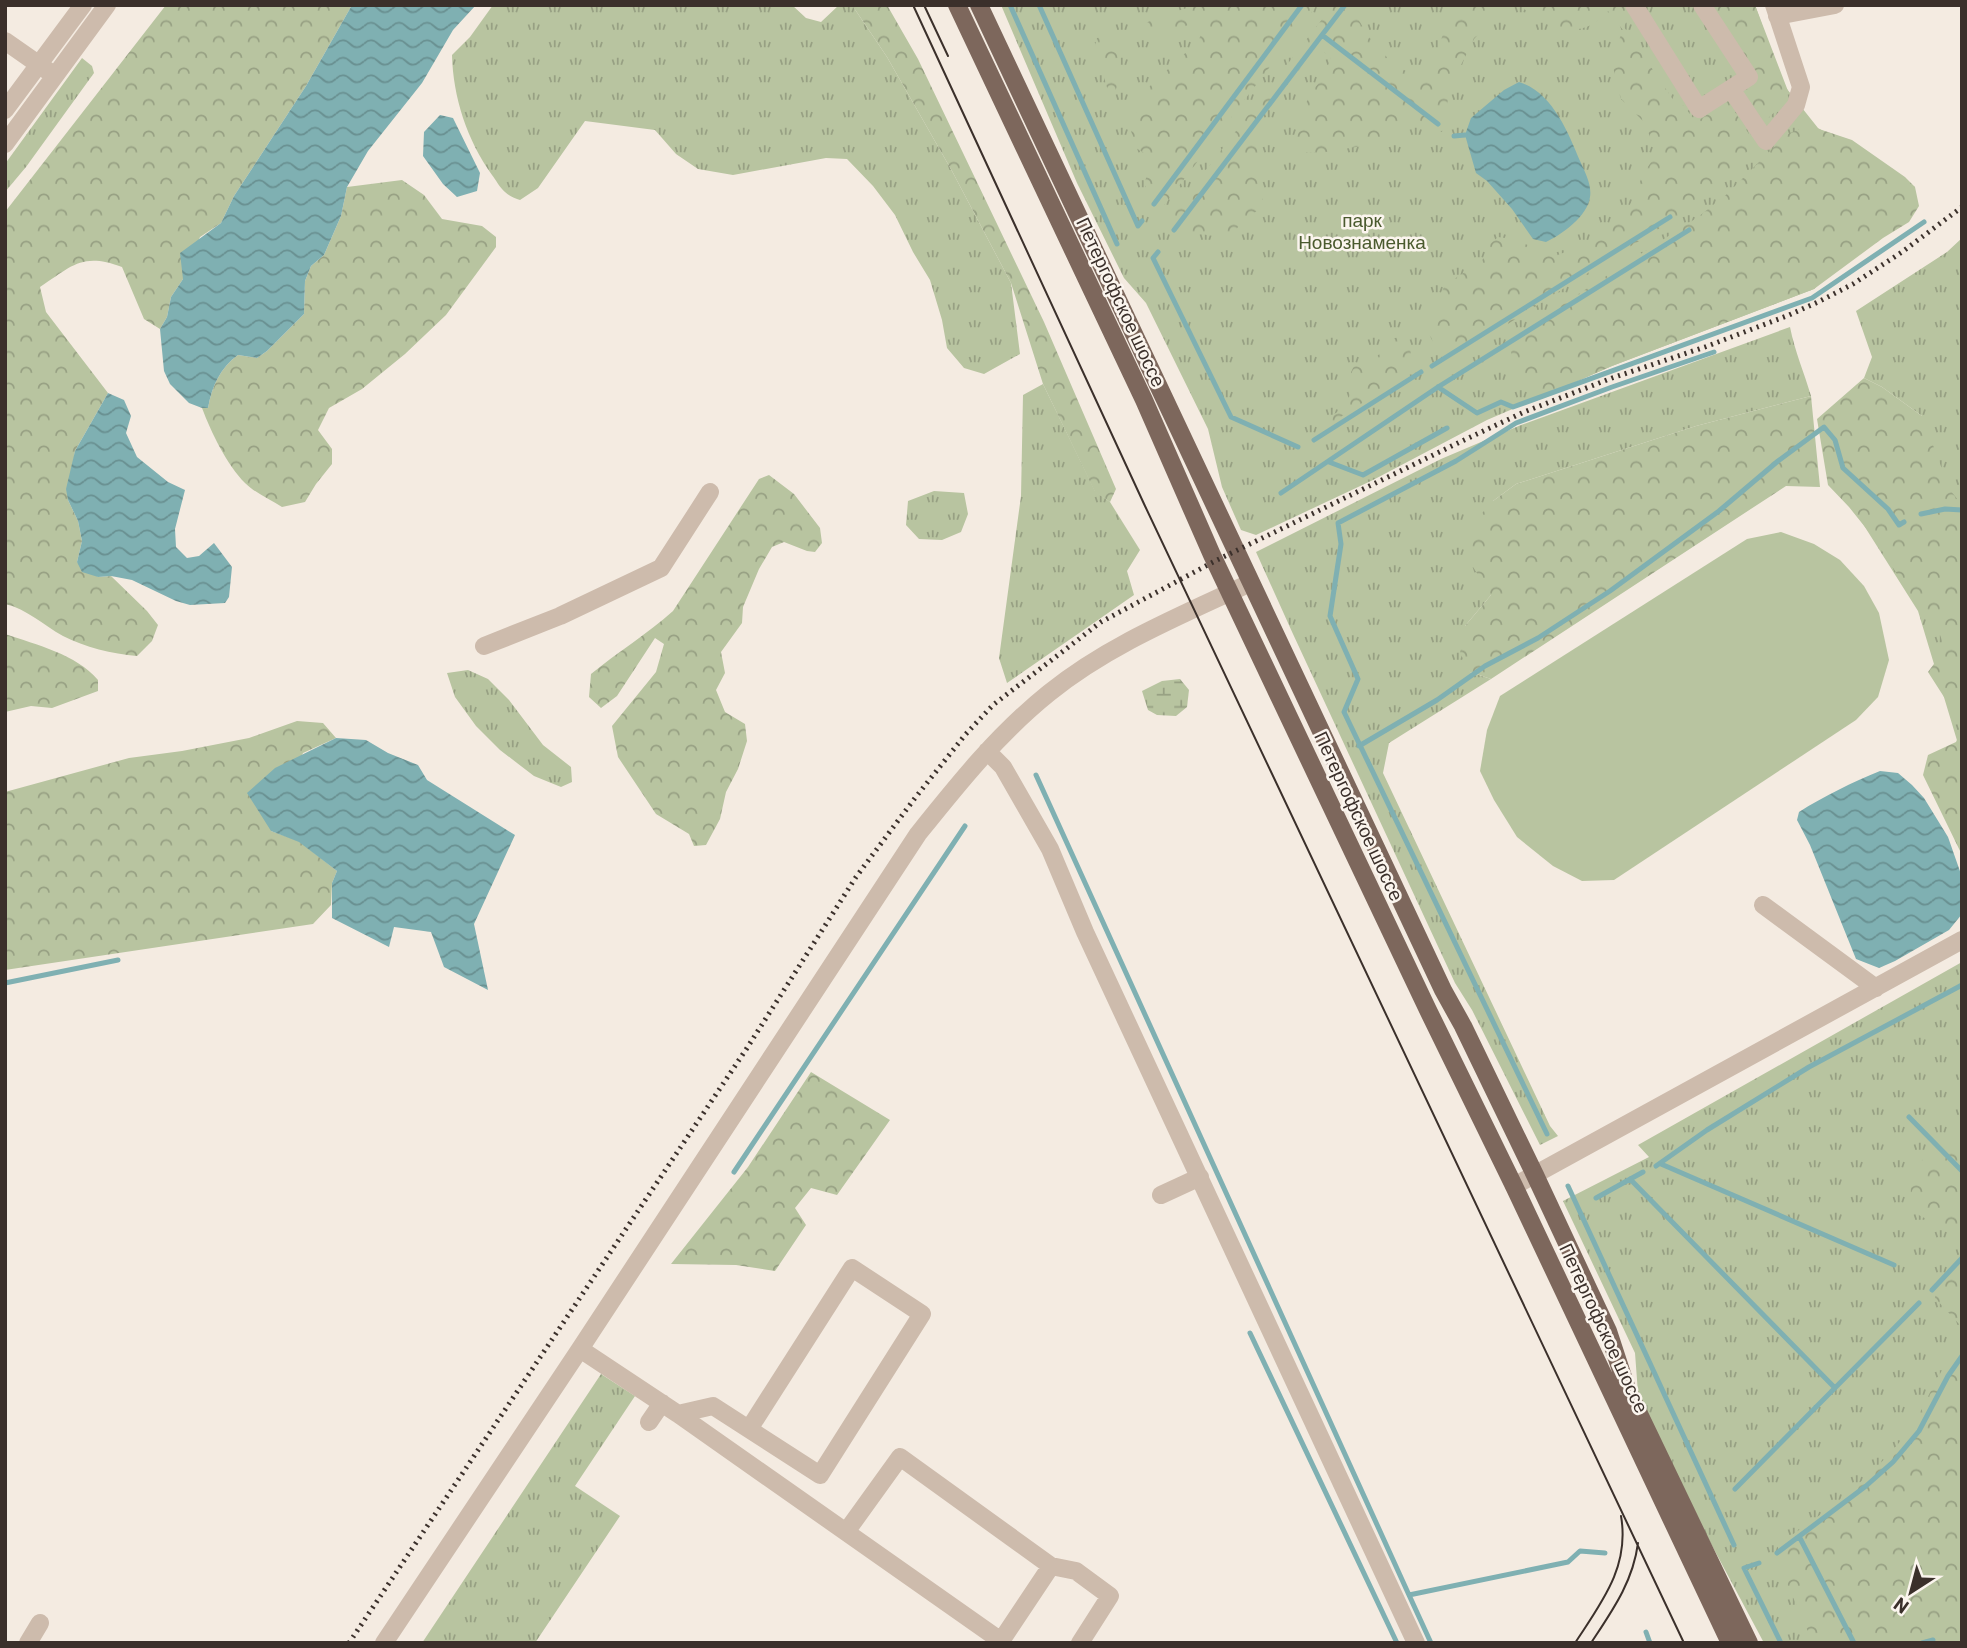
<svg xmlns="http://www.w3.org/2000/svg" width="1967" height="1648" font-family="Barlow,sans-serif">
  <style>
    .grass { fill: url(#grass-tufts) }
    .forest { fill: url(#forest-crowns) }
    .wetland { fill: url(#wetland-marsh) }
    .pitch { fill: #b8c4a0 }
    .water { fill: url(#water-waves) }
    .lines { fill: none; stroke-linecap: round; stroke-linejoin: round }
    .stream { stroke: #7fb0b2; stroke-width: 5 }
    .minor { stroke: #cdbbac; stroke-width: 18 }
    .major { stroke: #7d675c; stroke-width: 18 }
    .tram { stroke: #3b302b; stroke-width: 2 }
    .rail { stroke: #3b302b; stroke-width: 5; stroke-dasharray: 2 5; stroke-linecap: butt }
    .labels { text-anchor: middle; stroke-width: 5; stroke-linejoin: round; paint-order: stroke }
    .park-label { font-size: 19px; fill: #4a5a2e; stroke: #fbf5ee }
    .street-label { font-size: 19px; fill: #3b302b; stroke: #fbf5ee }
  </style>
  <defs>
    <pattern id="grass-tufts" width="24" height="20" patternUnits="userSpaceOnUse" patternTransform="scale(1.75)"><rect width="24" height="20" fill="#b8c4a0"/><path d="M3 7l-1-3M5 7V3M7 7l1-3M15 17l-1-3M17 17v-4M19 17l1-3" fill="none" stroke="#97a083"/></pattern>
    <pattern id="forest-crowns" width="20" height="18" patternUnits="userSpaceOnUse" patternTransform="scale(1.75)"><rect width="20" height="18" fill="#b8c4a0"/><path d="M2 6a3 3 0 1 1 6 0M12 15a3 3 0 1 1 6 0" fill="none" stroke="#97a083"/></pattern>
    <pattern id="wetland-marsh" width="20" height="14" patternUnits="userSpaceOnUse" patternTransform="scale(1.75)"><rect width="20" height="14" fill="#b8c4a0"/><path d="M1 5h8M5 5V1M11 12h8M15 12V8" fill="none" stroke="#97a083"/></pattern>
    <pattern id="water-waves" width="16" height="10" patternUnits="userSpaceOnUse" patternTransform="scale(1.75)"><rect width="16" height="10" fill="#7fb0b2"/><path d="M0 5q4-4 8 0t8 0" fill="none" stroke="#699091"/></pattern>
  </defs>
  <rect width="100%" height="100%" fill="#f4ebe1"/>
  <path class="grass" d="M493 5H792L806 18 821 22 839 5H852L887 57 952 171 1011 283 1020 354 984 374 964 368 947 348 942 320 930 280 913 252 895 215 873 186 847 159 826 158 733 175 698 169 676 154 655 130 585 121 538 188 520 200C515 198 509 196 505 192 500 188 496 180 492 175 467 140 453 97 452 55L470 37Z
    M1001 5H1755L1783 84 1818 128 1915 187 1814 289 1612 366 1487 420 1373 480 1256 535 1241 530 1222 487 1208 429 1146 303 1124 278 1077 183Z
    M82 58 92 66 94 73 26 167 5 192V164Z
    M1962 238V757L1918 611 1851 505 1922 416 1882 387 1864 378 1872 357 1856 311 1947 252Z
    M1790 327C1795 352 1804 372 1811 396L1696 426 1516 484 1493 501 1491 595 1465 626 1470 672 1491 679 1389 743 1383 773 1550 1126 1558 1136 1540 1145 1472 1010 1455 983 1293 634 1256 552 1441 459 1521 425Z
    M1043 384 1095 491 1110 502 1140 550 1127 571 1134 595 1007 683 999 658 1021 496 1023 395Z
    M934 491 964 493 968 514 961 532 942 540 919 539 906 525 908 501Z
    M468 670 488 679 509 700 543 745 571 767 572 782 561 787 534 776 500 750 476 726 455 697 447 673Z
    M1962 962V1643H1764L1709 1540 1638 1393 1635 1353 1563 1201 1649 1157 1638 1145Z
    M601 1374 635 1396 575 1486 620 1516 535 1643H422Z"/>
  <path class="forest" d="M166 5H352L306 86 234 196 221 223 200 237 183 279 171 297 167 317 160 329 144 319 122 267C82 252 72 266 40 287L46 312 108 393 75 451 68 500 78 521 82 541 77 562 98 577 111 576 147 611 158 625 152 641 137 656C112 654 85 647 63 636 43 625 27 609 5 604V212Z
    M852 5H887L918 59 1044 322 1116 489 1110 502 1095 492 1043 384 1011 283 952 171 887 57Z
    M1194 5H1317L1162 208 1148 202 1145 181 1153 158 1134 147 1130 124 1150 86 1196 43 1200 37 1201 31 1196 26 1190 24C1175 31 1162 39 1146 30L1145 24C1160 13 1177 13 1194 5Z
    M1333 5H1363L1357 17 1368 36 1392 63 1418 78 1430 73 1448 19 1471 7 1487 6 1490 22 1474 39 1460 67 1448 99 1442 132 1415 119 1400 124 1368 145 1320 153 1303 152 1294 137 1303 110 1311 92 1324 77 1331 57 1320 49 1313 52 1255 126 1264 209C1247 213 1238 223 1232 239L1182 231 1172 223V214Z
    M1525 5H1628L1631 11 1624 27 1678 107 1683 105 1696 122 1728 101 1754 142C1716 198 1666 224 1610 259 1561 290 1513 321 1465 351L1449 352 1434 344 1428 332 1431 314 1445 285 1482 261 1489 245 1498 237 1513 239 1555 256C1584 245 1615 230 1631 203 1636 195 1638 186 1642 177 1646 169 1652 161 1656 154L1645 123 1621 99 1611 59 1623 30 1608 11C1603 16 1597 22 1591 25 1567 37 1543 23 1524 9Z
    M1713 5H1755L1788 91 1780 107 1763 123 1742 91 1759 79Z
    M1108 35 1119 42C1123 62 1119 80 1113 100L1108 91 1095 45 1097 38Z
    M1799 129H1819L1852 140 1905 177 1915 187 1919 206 1909 222 1883 238 1814 289 1612 366 1555 391 1538 389 1520 374 1511 355 1513 336 1698 217 1727 194 1786 135Z
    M402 180 424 195 442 219 482 226 496 237V247L446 315 405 354 362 389 329 408 318 430 332 449V464L316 484 305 502 282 507C271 500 255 493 245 483 227 465 211 432 202 408H208C212 386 220 368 238 355L257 358 267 351 304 314 305 281 311 266 324 255 341 216 347 187Z
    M1401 336 1409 342 1412 361 1407 374 1322 429H1317L1318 424C1331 416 1351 408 1350 389 1350 382 1349 375 1353 368 1358 359 1369 361 1377 356 1384 352 1385 344 1391 340 1394 338 1398 337 1401 336Z
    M1864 378 1882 387 1922 416 1950 490 1962 505V715L1954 705 1944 697 1928 672 1945 649 1939 632 1919 608 1873 537 1849 507 1828 485 1817 419Z
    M1811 396 1820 487 1786 486 1491 679 1470 672 1460 653 1465 626 1491 595 1464 553 1474 522 1493 501 1516 484 1696 426Z
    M769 475 794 494 820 528 822 543 815 552 807 551 784 542 772 547 759 569 743 607 742 623 721 652 725 673 716 690 725 712 745 724 747 741 738 769 726 792 720 819 706 845 694 846 689 834 656 814 618 757 612 726 656 672 664 644 655 638 617 696 601 708 589 697 591 674C618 652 647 634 673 611L759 479Z
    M5 634C37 645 76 654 98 680V691L52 708 31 706 5 712Z
    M297 721 323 723 336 738 303 753 271 831 299 841 337 871 332 883 331 905 313 924 5 970V792L129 758 182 751 249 738Z
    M1962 728V855L1923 775 1928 755 1956 742Z
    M811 1072 890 1120 837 1195 811 1188 795 1208 806 1225 775 1271 736 1265 671 1264 748 1167Z
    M1962 1130V1239C1948 1227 1931 1222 1915 1213 1908 1189 1909 1180 1923 1159L1938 1155 1950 1147 1952 1136Z
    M1962 1257V1321L1959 1324 1935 1298 1936 1284Z
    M1961 1346 1962 1643H1813L1785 1579 1784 1565 1777 1545C1824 1514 1872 1478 1907 1433 1921 1415 1929 1392 1941 1372 1947 1363 1954 1355 1961 1346Z"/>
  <path class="wetland" d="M1180 679 1189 690 1187 707 1176 716 1157 715 1148 710 1142 691 1162 681Z"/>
  <path class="pitch" d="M1781 532 1814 544 1840 560 1864 586 1879 613 1889 660 1878 697 1856 720 1614 880 1582 881 1553 866 1517 837 1494 800 1480 771 1487 730 1500 696 1747 539Z"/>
  <path class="water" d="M352 5H476L453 30 422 83 368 151 347 187 341 216 324 255 311 266 305 281 304 314 267 351 257 358 238 355C220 368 212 386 208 408H202L189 403 170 384 164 371 160 329 167 317 171 297 183 279 180 253 221 223 234 196 306 86Z
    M1519 82C1552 92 1568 132 1580 161 1585 172 1592 185 1590 197 1588 216 1561 235 1546 242L1533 239 1512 209 1487 181 1476 173 1465 135 1471 118 1504 90Z
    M440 115 453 118 480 173 477 191 457 197 443 184 423 156 424 132Z
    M108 393 124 400 131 416 126 433 137 457 168 482 185 490 175 529 176 547 187 558 199 556 214 543 232 567 229 597 225 603 190 605 176 601 132 580 111 576 98 577 82 572 77 562 82 541 78 521 68 500 66 489 75 451Z
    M336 738 366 740 388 753 418 765 427 780 515 835 474 924 488 990 444 967 431 932 394 927 389 947 332 918V883L337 871 299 842 271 831 247 793 275 768Z
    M1880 771 1898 773 1912 785 1924 798 1948 837 1962 877V914L1949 930 1895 961 1879 968 1856 959 1810 845 1797 820 1799 812C1824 796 1853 782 1880 771Z"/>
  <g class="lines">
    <path class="stream" d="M1010 5 1117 244
      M1039 5 1138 226 1142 221
      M1322 35 1345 5
      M1454 136 1465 135
      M1154 204 1302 5
      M1174 230 1322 35 1438 124
      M1158 252 1153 258 1231 417 1298 447
      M1432 366 1670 217
      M1438 387 1477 413 1501 402 1513 407 1812 298 1924 222
      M1314 440 1421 372
      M1329 462 1363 475 1447 428
      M1281 493 1438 387 1689 230
      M1921 514 1945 509 1962 510
      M1359 746 1437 700 1485 666 1538 638 1610 591 1719 511 1778 461 1824 427 1835 440 1843 468 1888 509 1899 525 1904 522
      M1036 775 1409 1595 1568 1562 1580 1551 1605 1553
      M5 983 118 960
      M1909 1117 1962 1171
      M1547 1134 1344 712 1358 679 1330 616 1341 544 1338 523 1456 461 1516 423 1612 387 1714 352
      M1661 1164 1894 1265
      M1656 1166 1707 1130 1809 1067 1962 985
      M734 1172 965 826
      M1630 1179 1834 1387
      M1568 1186 1734 1545
      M1596 1198 1643 1172
      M1932 1290 1962 1258
      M1250 1333 1397 1643
      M1735 1489 1919 1303
      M1800 1538 1854 1643
      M1777 1553 1866 1486 1893 1462 1919 1431 1948 1376 1962 1356
      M1759 1563 1744 1568 1781 1643
      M1409 1595 1431 1643
      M1646 1632 1650 1643
      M1922 1643 1933 1640"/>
    <path class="minor" d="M1634 5 1699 109 1749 77 1702 5
      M1777 16 1835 5
      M5 41 48 71
      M1731 89 1766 141 1796 105 1801 87 1774 5
      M5 110 83 5
      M5 144 107 5
      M484 646 560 616 661 568 710 492
      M987 751 1003 767 1050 849 1085 932 1416 1643
      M1763 905 1876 988
      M1514 1186 1962 940
      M1161 1195 1200 1177
      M580 1349 678 1414 1004 1643
      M678 1414 713 1406 820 1475 922 1314 852 1268 749 1429
      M649 1422 662 1403
      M846 1532 900 1457 1051 1566 1076 1571 1110 1596 1080 1643
      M1001 1641 1051 1566
      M28 1643 40 1623
      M384 1643 580 1349 918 834C958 784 998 734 1049 693 1108 645 1182 615 1250 583"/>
    <path class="major" d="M957 5 1144 400 1212 555 1427 1008 1514 1186 1730 1643
      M979 5 1443 990 1463 1026 1535 1175 1608 1331 1627 1389 1749 1643"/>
    <path class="tram" d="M913 5 1145 506 1684 1643
      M924 5 948 56
      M1575 1643C1601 1603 1630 1567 1621 1516
      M1591 1643C1612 1611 1633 1582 1638 1543"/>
    <path class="rail" d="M349 1643 747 1048 856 877 915 798 965 735 993 705 1101 622 1215 561 1460 442 1524 412 1612 378 1705 347 1789 315 1818 302 1853 284 1902 252 1962 207"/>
  </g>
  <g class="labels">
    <g class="park-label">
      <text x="1362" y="227">парк<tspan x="1362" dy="22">Новознаменка</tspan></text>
    </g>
    <g class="street-label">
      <text transform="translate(1121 302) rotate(65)" y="7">Петергофское шоссе</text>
      <text transform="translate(1359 816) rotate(65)" y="7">Петергофское шоссе</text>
      <text transform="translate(1604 1328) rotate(65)" y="7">Петергофское шоссе</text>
    </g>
  </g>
  <rect width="1967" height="1648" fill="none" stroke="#3b302b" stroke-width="14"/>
  <g transform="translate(1911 1592) rotate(216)" stroke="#fbf5ee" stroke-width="5" paint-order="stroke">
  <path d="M0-5L12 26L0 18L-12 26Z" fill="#3b302b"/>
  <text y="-10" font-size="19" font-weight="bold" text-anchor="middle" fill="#3b302b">N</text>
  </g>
</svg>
